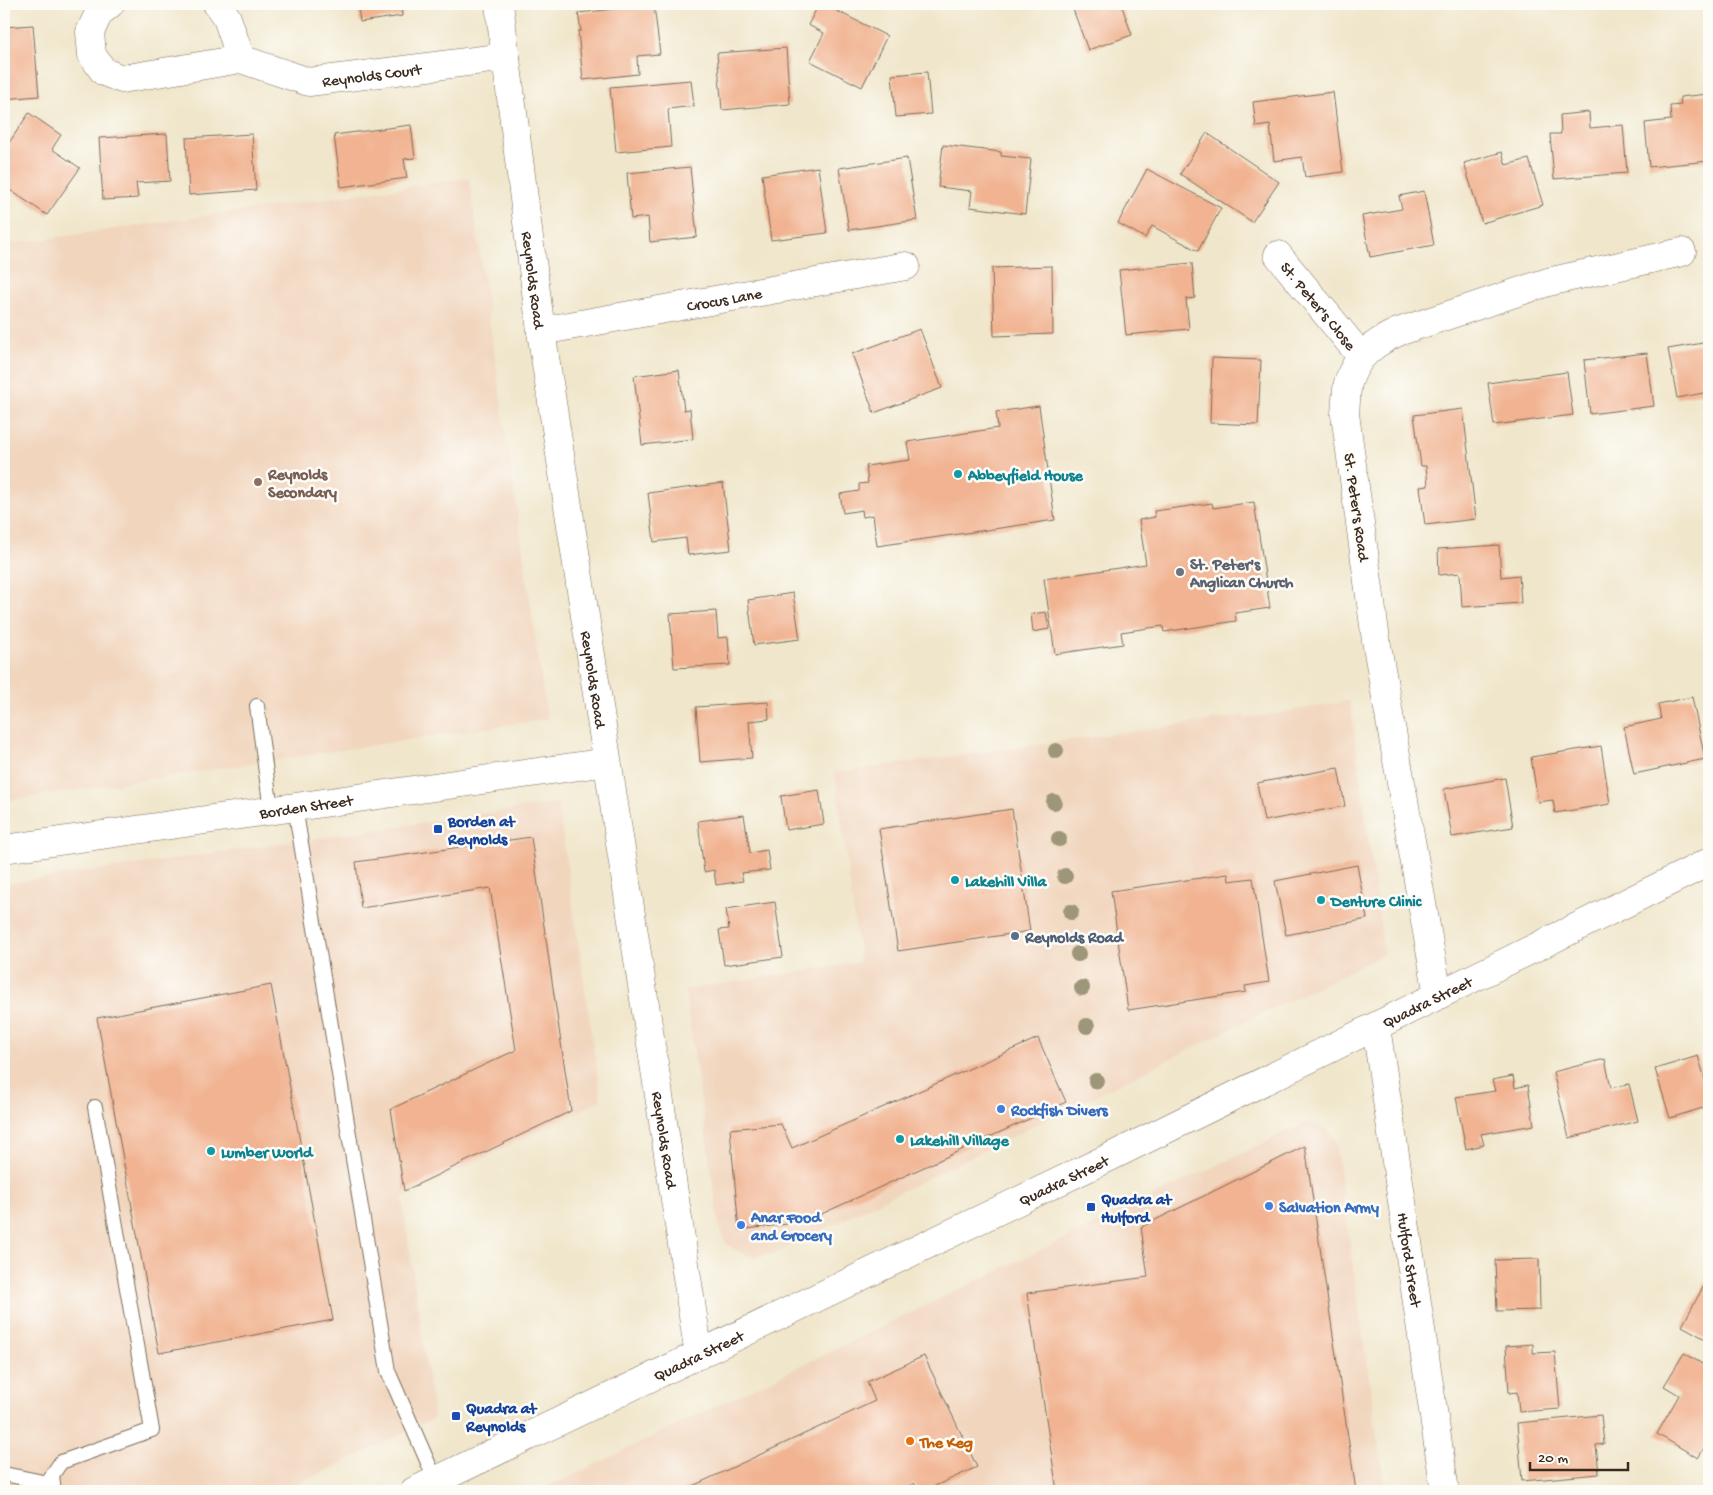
<svg xmlns="http://www.w3.org/2000/svg" width="1713" height="1495" font-family="'Gochi Hand',sans-serif">
  <style>
    .built { fill: #f1d5bd }
    .building { fill: #f1b391 }
    .lines { fill: none; stroke-linecap: round; stroke-linejoin: round }
    .lane-casing { stroke: #7a6c5b; stroke-width: 16 }
    .street-casing { stroke: #7a6c5b; stroke-width: 29 }
    .secondary-casing { stroke: #7a6c5b; stroke-width: 29 }
    .lane { stroke: #fff; stroke-width: 14 }
    .street { stroke: #fff; stroke-width: 28 }
    .secondary { stroke: #fff; stroke-width: 28 }
    .tree { fill: #9e9679 }
    .culture-dot { fill: #0f9aa8; stroke: #fdfcf7; stroke-width: 2 }
    .education-dot { fill: #8d6e63; stroke: #fdfcf7; stroke-width: 2 }
    .worship-dot { fill: #6b7280; stroke: #fdfcf7; stroke-width: 2 }
    .transit-dot { fill: #1a4fb4; stroke: #fdfcf7; stroke-width: 2 }
    .service-dot { fill: #5c6f8a; stroke: #fdfcf7; stroke-width: 2 }
    .shop-dot { fill: #3f7fe0; stroke: #fdfcf7; stroke-width: 2 }
    .food-dot { fill: #e8710a; stroke: #fdfcf7; stroke-width: 2 }
    .labels { text-anchor: middle; stroke-width: 5; stroke-linejoin: round; paint-order: stroke }
    .street-label { font-size: 16px; fill: #3b2a1e; stroke: #fdfcf7 }
    .education-label { font-size: 16px; font-weight: bold; fill: #785e54; stroke: #fdfcf7; text-anchor: start }
    .culture-label { font-size: 16px; font-weight: bold; fill: #0d838f; stroke: #fdfcf7; text-anchor: start }
    .worship-label { font-size: 16px; font-weight: bold; fill: #5b616d; stroke: #fdfcf7; text-anchor: start }
    .transit-label { font-size: 16px; font-weight: bold; fill: #164399; stroke: #fdfcf7; text-anchor: start }
    .service-label { font-size: 16px; font-weight: bold; fill: #4e5e75; stroke: #fdfcf7; text-anchor: start }
    .shop-label { font-size: 16px; font-weight: bold; fill: #366cbe; stroke: #fdfcf7; text-anchor: start }
    .food-label { font-size: 16px; font-weight: bold; fill: #c56008; stroke: #fdfcf7; text-anchor: start }
  </style>
  <rect width="100%" height="100%" fill="#fdfcf7"/>
  <filter id="ink" filterUnits="userSpaceOnUse"><feTurbulence type="fractalNoise" baseFrequency=".02" numOctaves="2"/><feDisplacementMap in="SourceGraphic" scale="10" xChannelSelector="R" yChannelSelector="G"/><feConvolveMatrix kernelMatrix="1 2 1 2 8 2 1 2 1" color-interpolation-filters="sRGB"/></filter>
  <filter id="wash" filterUnits="userSpaceOnUse"><feTurbulence type="fractalNoise" baseFrequency=".0096" numOctaves="4" result="noise"/><feDisplacementMap in="SourceGraphic" scale="20" xChannelSelector="R" yChannelSelector="G"/><feGaussianBlur stdDeviation="1.12" result="paint"/><feColorMatrix in="noise" values="0 0 0 0 0 0 0 0 0 0 0 0 0 0 0 0 0 1.4 0 .05"/><feComposite in="paint" operator="in"/></filter>
  <g filter="url(#wash)">
    <rect width="100%" height="100%" fill="#f0e6cb"/>
    <path class="built" d="M469 178 547 719 4 801V245Z
      M1350 701 1384 954 773 1254 754 1256 745 1255 735 1250 727 1244 722 1235 719 1225 685 990 860 962 835 773 1243 716 1244 719Z
      M558 803 601 1100 402 1198 434 1418 284 1491H4V884Z
      M1305 1123 1321 1126 1329 1131 1335 1140 1385 1491H540Z"/>
    <g id="blocks">
      <path class="building" d="M344 4H401L402 16 360 22 358 7 344 9Z
        M819 4H823L887 36 862 87 810 61 824 33 808 25Z
        M1071 4H1121L1132 35 1088 50Z
        M654 5 660 54 637 56 638 74 583 80 578 31H581L578 13Z
        M33 25 39 96 4 99V27Z
        M786 48 790 104 722 110 717 53Z
        M927 72 931 114 896 117 892 75Z
        M691 80 694 106 668 109 671 147 616 152 610 87Z
        M1333 92 1343 172 1305 177 1302 157 1274 161 1270 125 1256 127 1253 102Z
        M1709 94V161L1649 167 1645 123 1671 120 1670 106 1681 105 1680 97Z
        M1589 112 1590 128 1623 125 1627 173 1554 179 1550 134H1561L1560 115Z
        M29 113 61 135 52 149 80 168 47 215 4 186V150Z
        M411 125 415 158 404 159 407 178 341 187 334 135Z
        M1207 133 1279 182 1252 222 1180 174Z
        M167 134 170 181 136 183 138 198 103 200 99 138Z
        M252 134 256 190 189 195 186 138Z
        M943 145 1001 152V156L1031 159 1025 214 970 207 972 191 938 187Z
        M1502 152 1506 165 1529 159 1543 205 1482 223 1464 163Z
        M907 158 917 220 849 230 839 168Z
        M690 167 697 237 650 242 648 217 631 219 627 173Z
        M818 167 827 233 771 240 762 175Z
        M1147 169 1221 208 1198 251 1152 226 1145 238 1118 223Z
        M1424 191 1434 245 1370 257 1362 216 1402 209 1399 196Z
        M1192 263 1195 298 1186 299 1189 329 1126 335 1119 270Z
        M1052 266 1053 334 994 336 992 268Z
        M920 329 942 388 874 413 852 354Z
        M1709 342V392L1677 398 1668 349Z
        M1647 353 1654 406 1590 414 1584 360Z
        M1212 358 1261 360 1258 425 1210 423Z
        M679 370 684 410 690 409 693 439 642 445 634 376Z
        M1567 372 1573 415 1494 425 1488 383Z
        M1039 406 1055 520 877 546 873 515 863 517 862 510 843 513 840 494 859 491V484L868 483 866 466 910 460 907 442 998 428 996 412Z
        M1463 409 1476 519 1425 525 1420 487 1428 486 1426 466H1421L1414 415Z
        M723 483 731 550 688 555 686 538 654 542 648 493Z
        M1254 502 1270 608 1235 613 1236 621 1164 632 1163 626 1121 632 1123 644 1055 654 1044 579 1146 564 1139 520 1155 517 1154 511 1212 503 1213 508Z
        M1499 545 1501 577 1519 575 1521 603 1462 607 1460 573 1439 575 1438 549Z
        M793 593 800 639 754 645 748 600Z
        M716 611 718 638 728 637 730 665 674 668 670 614Z
        M1046 612 1049 629 1033 632 1031 614Z
        M1692 697 1705 759 1634 774 1624 727 1661 719 1658 704Z
        M768 702 769 719 749 721 752 758 700 762 696 707Z
        M1601 746 1610 804 1555 813 1553 800 1538 802 1531 757Z
        M1338 768 1345 806 1264 821 1257 783Z
        M1505 778 1513 827 1452 837 1444 789Z
        M819 790 824 824 786 830 781 796Z
        M1012 809 1030 931 898 951 879 829Z
        M744 815 750 853 767 850 770 870 741 873 743 881 716 885 714 870 704 872 698 821Z
        M531 837 571 1111 404 1191 391 1109 516 1050 490 888 361 908 356 862Z
        M1357 865 1367 919 1286 935 1275 881Z
        M1228 874 1229 881 1253 878 1269 982 1245 986 1246 992 1128 1010 1111 891Z
        M775 902 783 957 724 965 719 930 729 929 726 909Z
        M271 985 333 1320 159 1353 97 1018Z
        M1038 1038 1066 1102 804 1222 739 1230 730 1129 781 1124 792 1148Z
        M1698 1056 1709 1092V1106L1670 1118 1655 1069Z
        M1605 1059 1611 1088 1629 1084 1638 1121 1569 1138 1553 1072Z
        M1513 1076 1515 1088 1528 1085 1534 1125 1481 1134 1484 1145 1466 1149 1456 1097 1495 1091 1492 1080Z
        M1305 1146 1356 1491H1057L1027 1293 1148 1277 1141 1227Z
        M1539 1259 1540 1310 1497 1311 1495 1260Z
        M1709 1276V1341L1682 1326Z
        M1533 1344V1353L1555 1352 1560 1409 1519 1412 1517 1392 1509 1393 1506 1346Z
        M1684 1353 1709 1368V1381L1705 1388 1709 1391V1440L1698 1458 1657 1434 1679 1395 1664 1386Z
        M924 1356 977 1467 924 1491H918L914 1483 898 1491H682L875 1401 867 1382Z
        M1601 1415 1604 1444 1596 1445 1599 1474 1522 1481 1517 1423Z"/>
    </g>
  </g>
  <g filter="url(#ink)">
    <use href="#blocks" fill-opacity="0" stroke="#7a6c5b" stroke-width="1"/>
    <g class="lines">
      <g class="lane-casing">
        <path id="lane" d="M257 706 271 810
          M295 807 388 1371 436 1481
          M4 1474 53 1484
          M54 1491 52 1475 61 1462 152 1430 95 1107"/>
      </g>
      <g class="street-casing">
        <g id="street">
          <path id="s1" d="M110 4 99 13 90 32 92 55 104 72 122 79 241 59 309 82 506 57"/>
          <path d="M217 4 227 18 241 59"/>
          <path id="s2" d="M499 4 541 331 699 1355"/>
          <path id="s3" d="M1278 255 1361 356"/>
          <path id="s4" d="M541 331 906 266"/>
          <path d="M1438 995 1376 640 1345 414C1346 404 1346 392 1348 383 1356 356 1374 343 1398 332L1548 282 1682 252"/>
          <path id="s5" d="M1376 1027 1445 1491"/>
        </g>
      </g>
      <g class="secondary-casing">
        <g id="secondary">
          <path id="s6" d="M4 849 607 762"/>
          <path id="s7" d="M414 1491 1110 1157 1709 862"/>
        </g>
      </g>
      <use href="#lane" class="lane"/>
      <use href="#street" class="street"/>
      <use href="#secondary" class="secondary"/>
    </g>
    <g class="tree">
      <circle cx="1056" cy="751" r="8"/>
      <circle cx="1054" cy="802" r="8"/>
      <circle cx="1059" cy="839" r="8"/>
      <circle cx="1065" cy="876" r="8"/>
      <circle cx="1071" cy="912" r="8"/>
      <circle cx="1078" cy="954" r="8"/>
      <circle cx="1082" cy="988" r="8"/>
      <circle cx="1087" cy="1026" r="8"/>
      <circle cx="1096" cy="1081" r="8"/>
    </g>
  </g>
  <g class="culture-dot">
    <circle cx="958" cy="474" r="5"/>
    <circle cx="955" cy="880" r="5"/>
    <circle cx="1321" cy="900" r="5"/>
    <circle cx="900" cy="1139" r="5"/>
    <circle cx="211" cy="1151" r="5"/>
  </g>
  <circle class="education-dot" cx="258" cy="482" r="5"/>
  <circle class="worship-dot" cx="1180" cy="572" r="5"/>
  <g class="transit-dot">
    <rect x="433" y="824" width="10" height="10" rx="2.5"/>
    <rect x="1086" y="1202" width="10" height="10" rx="2.5"/>
    <rect x="451" y="1411" width="10" height="10" rx="2.5"/>
  </g>
  <circle class="service-dot" cx="1015" cy="936" r="5"/>
  <g class="shop-dot">
    <circle cx="1001" cy="1109" r="5"/>
    <circle cx="1269" cy="1206" r="5"/>
    <circle cx="741" cy="1225" r="5"/>
  </g>
  <circle class="food-dot" cx="910" cy="1441" r="5"/>
  <g class="labels">
    <g class="street-label">
      <text dy="6" stroke="none"><textPath href="#s1" startOffset="354">Reynolds Court</textPath></text>
      <text dy="6" stroke="none"><textPath href="#s2" startOffset="278">Reynolds Road</textPath></text>
      <text dy="6" stroke="none"><textPath href="#s4" startOffset="186">Crocus Lane</textPath></text>
      <text dy="6" stroke="none"><textPath href="#s3" startOffset="65">St. Peter's Close</textPath></text>
      <text transform="translate(1358 507) rotate(82)" y="6">St. Peter's Road</text>
      <text dy="6" stroke="none"><textPath href="#s2" startOffset="682">Reynolds Road</textPath></text>
      <text dy="6" stroke="none"><textPath href="#s6" startOffset="305">Borden Street</textPath></text>
      <text dy="6" stroke="none"><textPath href="#s7" startOffset="1125">Quadra Street</textPath></text>
      <text dy="6" stroke="none"><textPath href="#s2" startOffset="1148">Reynolds Road</textPath></text>
      <text dy="6" stroke="none"><textPath href="#s7" startOffset="720">Quadra Street</textPath></text>
      <text dy="6" stroke="none"><textPath href="#s5" startOffset="235">Hulford Street</textPath></text>
      <text dy="6" stroke="none"><textPath href="#s7" startOffset="315">Quadra Street</textPath></text>
    </g>
    <g class="education-label">
      <text x="268" y="479">Reynolds<tspan x="268" dy="18">Secondary</tspan></text>
    </g>
    <g class="culture-label">
      <text x="968" y="480">Abbeyfield House</text>
      <text x="965" y="886">Lakehill Villa</text>
      <text x="1331" y="906">Denture Clinic</text>
      <text x="910" y="1145">Lakehill Village</text>
      <text x="221" y="1157">Lumber World</text>
    </g>
    <g class="worship-label">
      <text x="1190" y="569">St. Peter's<tspan x="1190" dy="18">Anglican Church</tspan></text>
    </g>
    <g class="transit-label">
      <text x="448" y="826">Borden at<tspan x="448" dy="18">Reynolds</tspan></text>
      <text x="1101" y="1204">Quadra at<tspan x="1101" dy="18">Hulford</tspan></text>
      <text x="466" y="1413">Quadra at<tspan x="466" dy="18">Reynolds</tspan></text>
    </g>
    <g class="service-label">
      <text x="1025" y="942">Reynolds Road</text>
    </g>
    <g class="shop-label">
      <text x="1011" y="1115">Rockfish Divers</text>
      <text x="1279" y="1212">Salvation Army</text>
      <text x="751" y="1222">Anar Food<tspan x="751" dy="18">and Grocery</tspan></text>
    </g>
    <g class="food-label">
      <text x="920" y="1447">The Keg</text>
    </g>
  </g>
  <rect width="1713" height="1495" fill="none" stroke="#fdfcf7" stroke-width="20"/>
  <path d="M1530 1462v8h98v-8" fill="none" stroke="#3b2a1e" stroke-width="2.5"/>
  <text x="1538" y="1462" font-size="15" fill="#3b2a1e" stroke="#fdfcf7" stroke-width="4" paint-order="stroke">20 m</text>
</svg>
